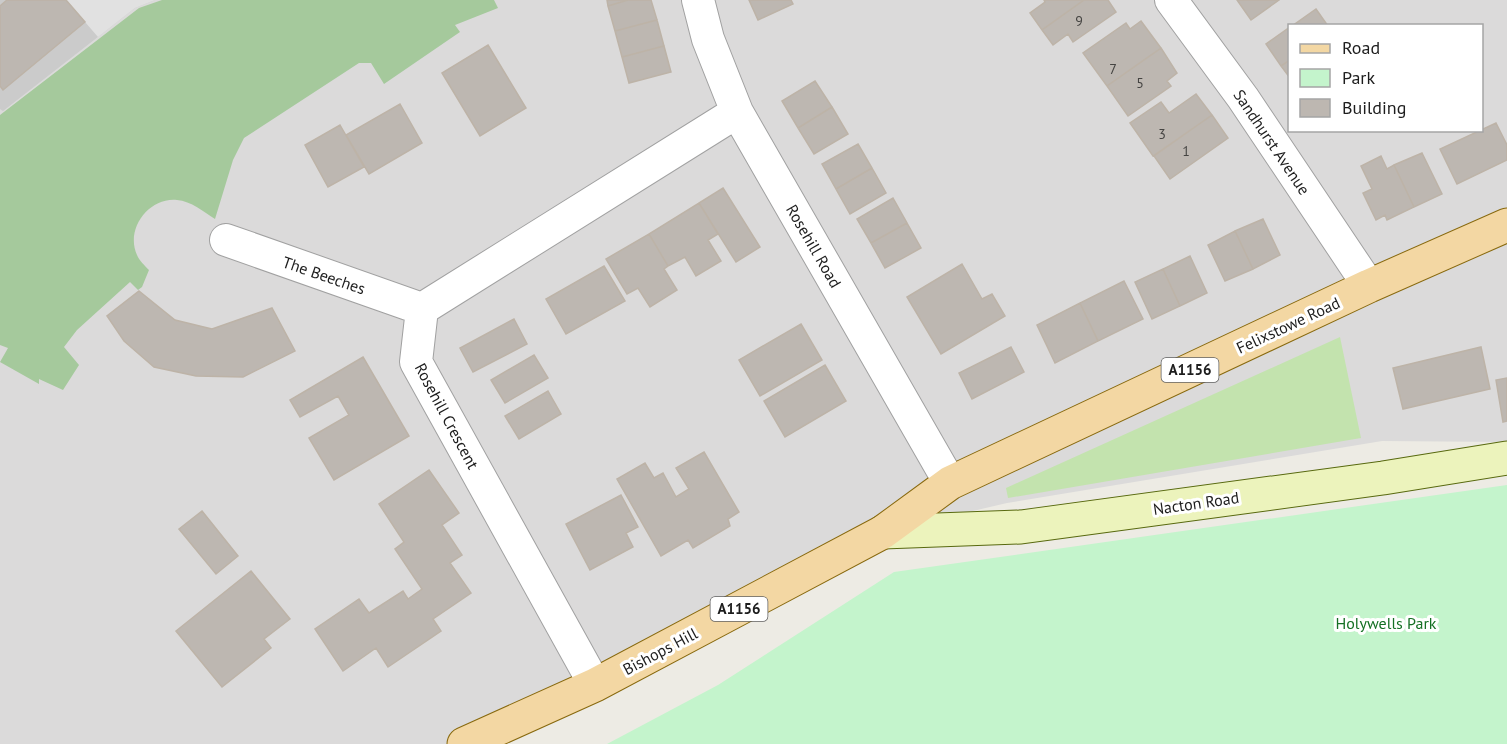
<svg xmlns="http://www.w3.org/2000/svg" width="1507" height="744" font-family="'PT Sans',sans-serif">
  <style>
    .residential { fill: #dbdada; fill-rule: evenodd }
    .religious { fill: #cbcbcb }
    .grass { fill: #c3e3ae }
    .forest { fill: #a5c99c }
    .park { fill: #c4f4cc }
    .parking { fill: #e1e1e1 }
    .building { fill: #bdb7b1; stroke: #bdb3a7; stroke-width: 1.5 }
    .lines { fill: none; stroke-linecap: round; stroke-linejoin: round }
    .street-casing { stroke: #a1a1a1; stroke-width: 34 }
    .secondary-casing { stroke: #58690f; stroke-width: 35 }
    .primary-casing { stroke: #88690e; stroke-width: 35 }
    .street { stroke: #fff; stroke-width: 32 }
    .secondary { stroke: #ecf3bc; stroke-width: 33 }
    .primary { stroke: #f3d7a3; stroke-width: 33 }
    .labels { text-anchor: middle; stroke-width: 6; stroke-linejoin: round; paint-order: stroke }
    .number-label { font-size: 14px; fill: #454442 }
    .shield { fill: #fff; stroke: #616161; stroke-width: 1.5 }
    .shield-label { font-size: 15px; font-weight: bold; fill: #1d1d1d }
    .street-label { font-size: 16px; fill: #1d1d1d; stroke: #fff }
    .park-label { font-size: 16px; fill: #157024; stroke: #fff }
  </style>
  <rect width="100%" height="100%" fill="#edebe4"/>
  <path class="residential" d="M0 0H1507V442L1382 441 1007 503 883 532 464 744H0ZM1290 26H1482V130H1290Z"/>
  <path class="religious" d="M0 0H155L135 8 3 111 0 109Z"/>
  <path class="grass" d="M1340 337 1361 438 1008 498 1006 488Z"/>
  <path class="forest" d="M162 0H494L498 8 455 25 460 32 384 84 371 63H359L244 138 233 160 215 219C204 212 191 201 177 200 149 197 125 229 137 255 139 260 145 266 149 270L142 287 138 290 130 282 77 330 64 347 79 365 63 390 39 379V384L0 362 8 348 0 345V115L139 8Z"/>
  <path class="park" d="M1507 485V744H607L718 685 894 572Z"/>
  <path class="parking" d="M66 0H155L135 8 98 37Z"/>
  <path class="building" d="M7 0H66L85 22 3 90 0 86V6Z
    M607 0H628L608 6Z
    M628 0H651L657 20 615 31 608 6Z
    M749 0H791L793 4 758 20Z
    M1044 0H1084L1042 30 1030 13 1045 2Z
    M1084 0H1108L1116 12 1073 42 1068 34 1053 45 1042 30Z
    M1237 0H1279L1251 20Z
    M1316 9 1328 26H1292Z
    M657 20 664 46 622 57 615 31Z
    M1141 21 1161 48 1107 86 1083 53 1126 23 1130 29Z
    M1290 27V60L1281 66 1266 44Z
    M488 45 526 108 480 136 442 73Z
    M664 46 671 72 629 83 622 57Z
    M1161 48 1177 73 1167 81 1171 86 1128 116 1107 86Z
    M1290 60V78L1281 66Z
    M815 81 832 107 798 128 782 101Z
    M1196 94 1212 115 1153 156 1130 123 1161 102 1169 113Z
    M400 104 422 143 369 174 346 135Z
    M832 107 848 134 814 154 798 128Z
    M1212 115 1228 138 1170 179 1154 156Z
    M1496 123 1507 145V160L1457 184 1440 149Z
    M340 125 364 167 328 187 305 145Z
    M858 144 872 168 836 189 822 164Z
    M1422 153 1442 194 1414 207 1394 165Z
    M1381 156 1387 169 1394 165 1414 207 1387 220 1385 215 1376 220 1363 193 1372 189 1361 166Z
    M872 168 886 193 850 214 836 189Z
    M723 188 760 247 736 262 699 203Z
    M893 198 907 223 871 243 857 219Z
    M699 203 718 234 708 240 721 261 696 276 685 257 668 266 649 234Z
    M1263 219 1280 255 1253 269 1235 231Z
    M907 223 921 248 885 268 871 243Z
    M1235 231 1253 269 1225 281 1208 245Z
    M649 234 668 266 664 269 677 290 650 307 638 288 627 294 606 259Z
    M1190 256 1207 293 1180 306 1163 269Z
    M962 264 982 299 992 294 1005 316 941 354 907 297Z
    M604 266 625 301 566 334 546 299Z
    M1163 269 1180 306 1152 319 1135 282Z
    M1124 281 1143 319 1098 341 1080 303Z
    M139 291 175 320 212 329 272 308 295 351 243 377 196 376 154 367 124 341 107 316Z
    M1080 303 1098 341 1055 363 1037 325Z
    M514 319 527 344 473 372 460 348Z
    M801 324 822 360 760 396 739 360Z
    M1011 347 1024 372 972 399 959 373Z
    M1481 347 1490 389 1403 409 1393 368Z
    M534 355 548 378 505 403 491 380Z
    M363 357 409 436 334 480 309 438 349 415 338 396 300 417 290 400Z
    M825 365 846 401 785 437 764 401Z
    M1507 378V421L1503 422 1496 380Z
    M548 391 561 414 519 439 505 416Z
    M704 452 739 512 728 519 730 526 693 548 688 540 661 556 617 479 645 463 654 478 663 473 676 497 689 489 676 468Z
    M429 470 459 513 442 525 462 555 450 563 471 593 433 619 441 631 388 667 376 648 343 671 315 629 359 599 369 613 403 591 408 599 422 589 395 549 404 542 379 504Z
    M621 495 638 527 626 533 633 547 590 570 566 524Z
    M202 511 238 556 216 574 179 529Z
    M251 571 290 619 264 639 271 648 222 687 176 631Z"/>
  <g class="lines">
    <g class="street-casing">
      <path id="street" d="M698 0 708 39 737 112 950 483
        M1171 0 1243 98 1369 286
        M226 240 422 309
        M595 685 416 362 422 309 737 112"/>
    </g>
    <g class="secondary-casing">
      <path id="secondary" d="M883 532 1021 527 1383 478 1507 458"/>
    </g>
    <g class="primary-casing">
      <path id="primary" d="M464 744 595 685 883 532 950 483 1369 286 1507 225"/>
    </g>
    <use href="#street" class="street"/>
    <use href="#secondary" class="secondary"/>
    <use href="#primary" class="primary"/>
  </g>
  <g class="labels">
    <g class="number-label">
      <text x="1079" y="26">9</text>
      <text x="1113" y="74">7</text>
      <text x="1140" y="88">5</text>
      <text x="1162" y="139">3</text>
      <text x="1186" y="156">1</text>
    </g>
    <g class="shield">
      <rect x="1161.5" y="358" width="57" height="24" rx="4.5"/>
      <rect x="710.5" y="597" width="57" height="24" rx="4.5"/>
    </g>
    <g class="shield-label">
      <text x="1190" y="375">A1156</text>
      <text x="739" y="614">A1156</text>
    </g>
    <g class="street-label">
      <text transform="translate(1272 142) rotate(56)" y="6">Sandhurst Avenue</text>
      <text transform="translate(814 246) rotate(60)" y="6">Rosehill Road</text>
      <text transform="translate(324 275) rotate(19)" y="6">The Beeches</text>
      <text transform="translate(1288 325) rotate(-25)" y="6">Felixstowe Road</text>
      <text transform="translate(447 416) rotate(62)" y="6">Rosehill Crescent</text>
      <text transform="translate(1196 503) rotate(-8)" y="6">Nacton Road</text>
      <text transform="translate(660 651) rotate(-28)" y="6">Bishops Hill</text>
    </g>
    <g class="park-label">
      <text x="1386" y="629">Holywells Park</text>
    </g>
  </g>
  <rect x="1288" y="24" width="195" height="108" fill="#ffffff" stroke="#a5a5a5" stroke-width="1.5"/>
  <rect x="1300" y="44" width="30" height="9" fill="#f3d7a3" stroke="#a5a5a5" stroke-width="1.5"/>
  <text x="1342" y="54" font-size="18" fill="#1d1d1d">Road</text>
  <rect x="1300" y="69" width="30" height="18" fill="#c4f4cc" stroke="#a5a5a5" stroke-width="1.5"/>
  <text x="1342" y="84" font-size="18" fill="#1d1d1d">Park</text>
  <rect x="1300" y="99" width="30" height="18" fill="#bdb7b1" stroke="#a5a5a5" stroke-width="1.5"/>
  <text x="1342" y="114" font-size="18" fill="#1d1d1d">Building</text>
</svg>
